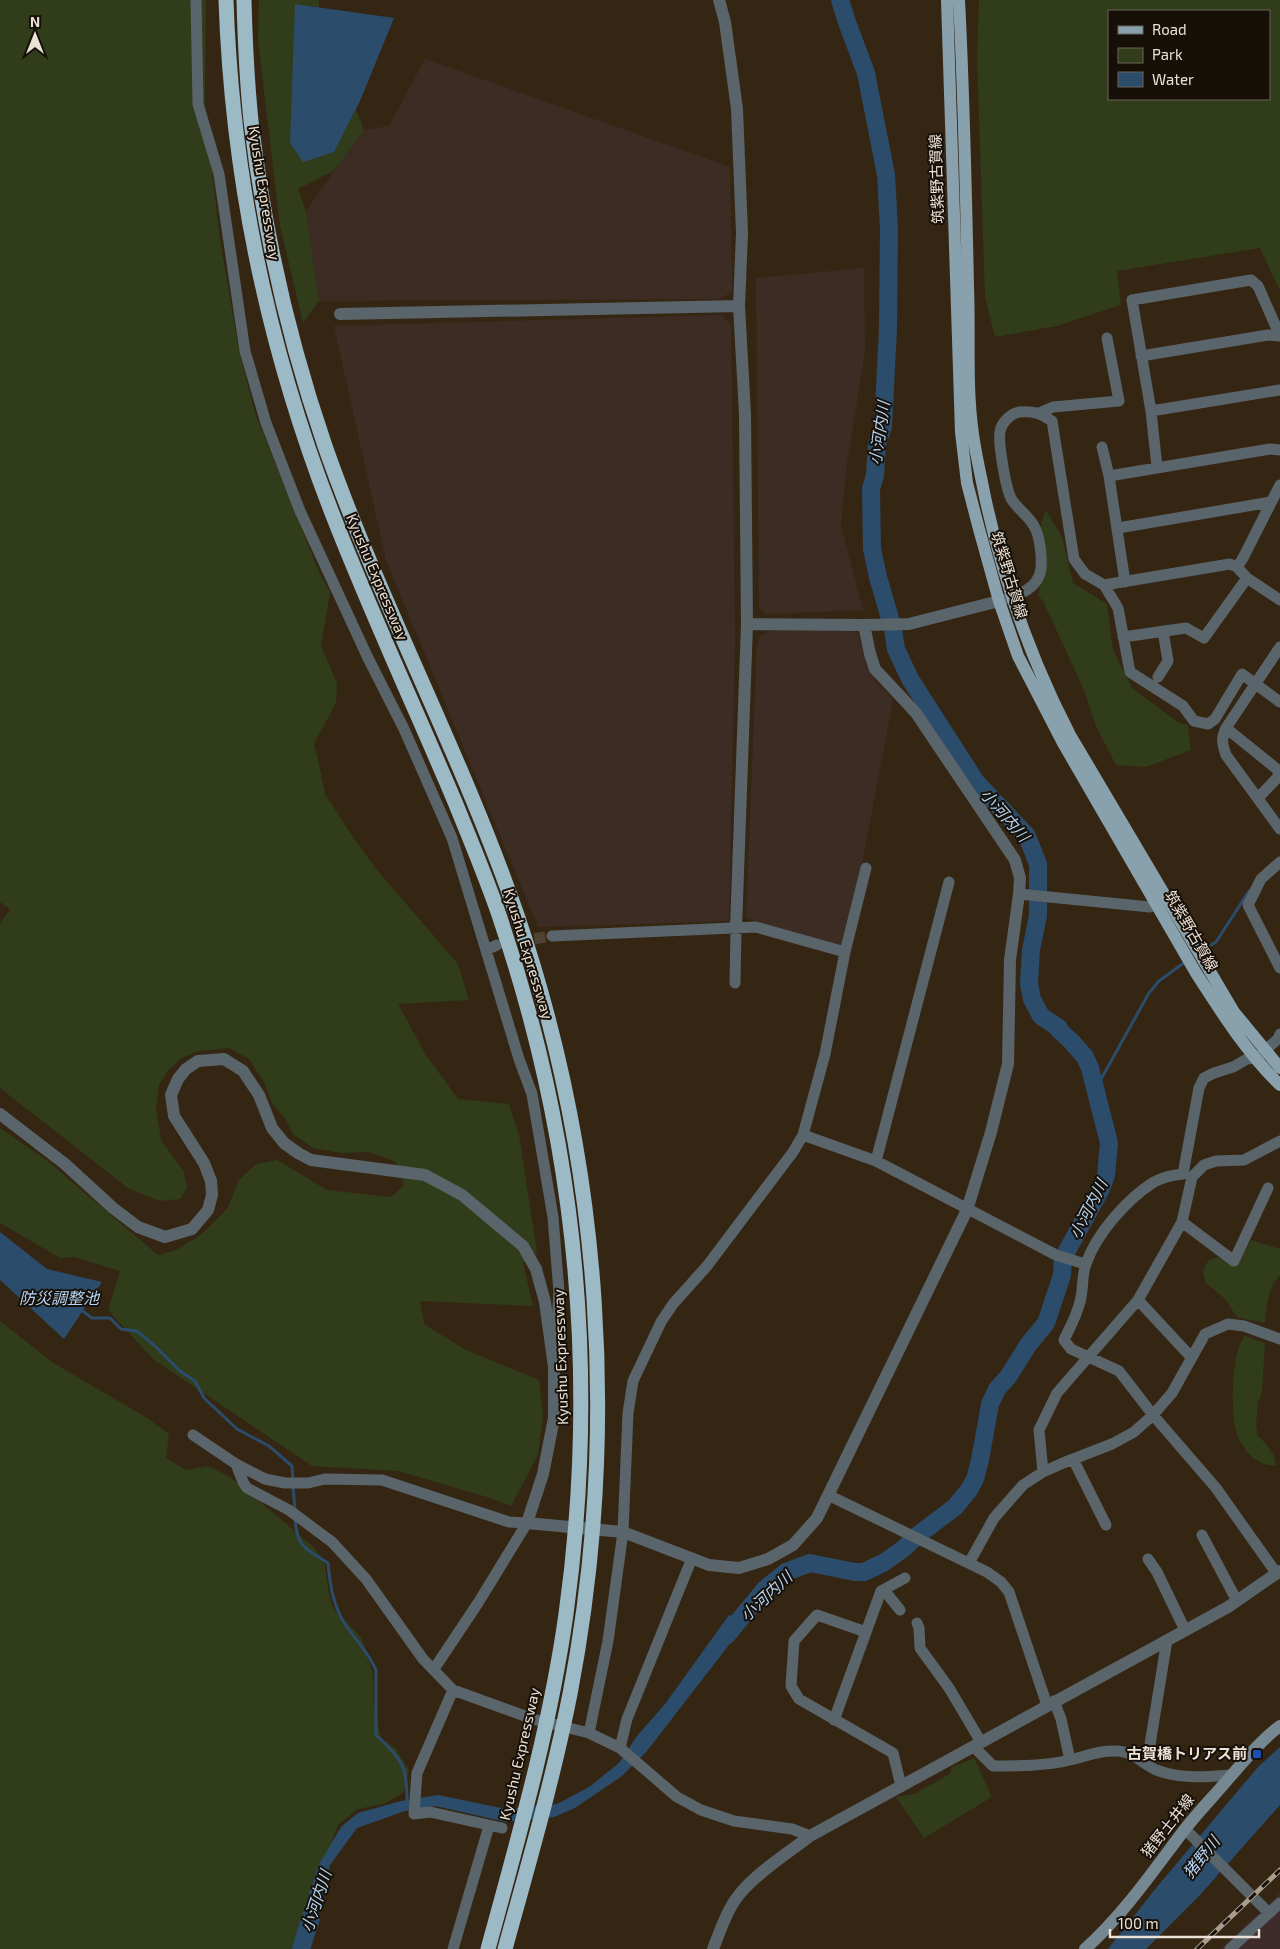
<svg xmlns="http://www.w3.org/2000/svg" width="1280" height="1949" font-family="'Exo 2','Noto Sans JP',sans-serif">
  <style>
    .commercial { fill: #3e2a2b }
    .industrial { fill: #3d2c23 }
    .green { fill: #303c1a; fill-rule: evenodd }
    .water { fill: #2b4c6a }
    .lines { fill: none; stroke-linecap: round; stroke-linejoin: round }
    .stream { stroke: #2b4c6a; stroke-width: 3 }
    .river { stroke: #2b4c6a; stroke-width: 18 }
    .minor-tunnel { stroke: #504231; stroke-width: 11; stroke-dasharray: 11 5.5; stroke-linecap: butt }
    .minor { stroke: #5a656b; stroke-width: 11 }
    .tertiary { stroke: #5a656b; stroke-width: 12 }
    .secondary { stroke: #758790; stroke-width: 12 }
    .primary { stroke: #89a1ac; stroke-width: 12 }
    .motorway { stroke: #9cb9c6; stroke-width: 15 }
    .rail-casing { stroke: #a99d8f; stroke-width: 5 }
    .rail { stroke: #171009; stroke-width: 3; stroke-dasharray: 9; stroke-linecap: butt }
    .transit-dot { fill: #1a4fb4; stroke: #171009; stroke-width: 2 }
    .labels { text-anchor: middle; stroke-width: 4; stroke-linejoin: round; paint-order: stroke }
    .street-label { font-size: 15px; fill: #ebe1d6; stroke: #171009 }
    .poi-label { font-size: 15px; font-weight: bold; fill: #ebe1d6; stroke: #171009; text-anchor: end }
    .water-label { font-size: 16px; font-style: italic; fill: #b3d4f4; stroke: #171009 }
  </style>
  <rect width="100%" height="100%" fill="#352614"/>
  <path class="commercial" d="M1280 1893V1949H1220Z"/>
  <path class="industrial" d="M425 59 730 167 732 292 719 299 319 301 306 211 364 130 389 126Z
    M864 268 865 351 846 470 841 526 863 610 766 614 759 607 756 278Z
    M722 315 731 326 735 635 729 921 538 927 386 560 334 326Z
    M770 631H851L858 633 866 664 877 683 893 700 863 859 840 947 746 918 757 644 760 637Z"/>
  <path class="green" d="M0 0H206L205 104 219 233 239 351 256 416 319 572 330 592 321 646 337 683 336 703 314 744 319 764 325 794 353 837 377 870 458 964 469 1000 398 1004 426 1055 458 1099 509 1104 519 1135 537 1252 523 1263 533 1306 420 1301 424 1324 464 1349 539 1380 543 1416 538 1455 511 1506 487 1497 398 1471 312 1466 153 1359 108 1310 120 1271 74 1257 60 1258 0 1223V1128L45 1159 158 1255 176 1250 202 1234 227 1209 239 1180 256 1164 277 1160 327 1190 391 1197 404 1185 396 1162 369 1152 341 1153 313 1148 294 1135 286 1120 272 1103 264 1082 249 1059 229 1048 198 1051 182 1058 169 1069 159 1085 156 1108 161 1140 184 1172 187 1188 180 1199 159 1201 128 1188 0 1088V924L10 909 0 902Z
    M259 0H319V7L295 4 334 152 356 109 364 130 335 170 298 189 306 211 319 301 303 323 280 226 258 40Z
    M979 0H1280V291L1260 248 1117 271 1121 305 1057 326 995 337 985 297 977 56ZM1109 11H1269V99H1109Z
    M1046 510 1062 537 1073 583 1107 604 1113 650 1132 688 1179 723 1188 725 1191 750 1146 767 1116 765 1096 726 1084 690 1044 603 1038 595 1044 570 1041 523Z
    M1251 1240 1280 1249V1275C1268 1288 1266 1306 1265 1323L1237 1317 1225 1299 1205 1282 1203 1271 1208 1261 1217 1257 1237 1266Z
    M0 1321 52 1362 147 1418 169 1434 166 1458 186 1470 208 1466 230 1477 315 1548 325 1565 329 1594 333 1608 361 1637 373 1674 374 1706 381 1738 396 1749 409 1770 404 1792 384 1804 358 1809 338 1825 317 1881 299 1940 294 1949H0Z
    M1245 1336 1265 1343 1262 1392 1258 1403 1256 1424 1258 1436 1267 1445 1274 1456 1276 1465C1258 1468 1242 1449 1237 1434 1230 1414 1231 1352 1245 1336Z
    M974 1758 992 1797 924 1838 896 1797 914 1794 950 1774 952 1767Z"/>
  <path class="water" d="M295 4 394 18 360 101 334 152 303 162 290 143Z
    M0 1232 47 1269 102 1282 64 1339 0 1280Z
    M729 1615 749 1619 647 1751 622 1776 575 1808 554 1817 506 1822 436 1806 405 1811 357 1828 330 1865 312 1939 294 1941 318 1866 341 1827 358 1813 401 1801 438 1795 506 1809 557 1804 589 1787 619 1763 637 1736 665 1704Z
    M1280 1747V1805L1200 1895 1146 1949H1108L1156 1888 1258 1767Z"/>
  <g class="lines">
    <path class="stream" d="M1201 951 1216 942 1249 891
      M1095 1090 1149 993 1159 981 1185 962
      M80 1309 92 1318H110L121 1329 137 1331 156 1347 180 1371 195 1381 204 1398 237 1429 269 1446 292 1466 293 1480
      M293 1486 295 1510
      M295 1518C297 1548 305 1548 328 1563 330 1585 333 1605 345 1624 355 1639 369 1653 376 1670V1735C402 1759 408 1767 407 1803"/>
    <path class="river" d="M727 1635 765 1589 786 1572 810 1563 855 1572H864L883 1563 903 1549 918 1535 955 1507 969 1490 975 1479 980 1460 990 1404 997 1389 1008 1377 1028 1345 1046 1323 1062 1275 1063 1258 1101 1189 1106 1175 1109 1143 1090 1068 1085 1057 1072 1042 1059 1030V1028L1041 1016 1032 999 1029 984 1031 950 1038 916V864L1027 836 976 782 910 679 896 649 893 629 878 577 872 549 871 489 875 475 877 444 883 426 888 329 889 228 886 175 866 73 848 25 840 0
      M301 1949 311 1918"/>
    <path class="minor-tunnel" d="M502 944 552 936"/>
    <path class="minor" d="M196 0 198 104 219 174 245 351 266 423 300 511 368 658 404 729 452 838 519 1059 532 1094 553 1217 559 1292 555 1353
      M1141 356 1268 335 1279 336
      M1151 411 1280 390
      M1039 413 1053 407 1119 401 1107 338
      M1102 447 1109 476
      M1157 467 1151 411 1132 300 1251 280 1258 286 1280 336
      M1118 528 1271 502
      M1237 567 1243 558 1280 485
      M1125 582 1109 476 1270 449 1280 450
      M1104 585 1118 608 1130 672 1183 706 1194 721 1208 724 1215 719 1242 674 1280 702
      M999 601C1017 596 1039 589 1041 568 1042 557 1040 540 1036 530 1031 517 1019 511 1012 500 1006 491 998 443 1000 432 1001 423 1011 413 1020 412 1034 411 1040 413 1052 421L1074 559 1085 574 1104 585 1230 564 1237 567 1247 578 1280 600
      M1123 637 1186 628 1204 638 1247 578
      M1280 647 1226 728C1221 738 1222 744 1226 755L1280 829
      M1158 677 1168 661 1163 631
      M1226 728 1278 770V777L1258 798
      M1280 862 1261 879 1248 905 1280 968
      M1019 894 1150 907 1157 904
      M552 936 756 927 845 952
      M486 950 497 945
      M735 983 736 928
      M803 1135 876 1161 1056 1255 1085 1264
      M876 1161 949 882
      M1182 1222 1234 1261 1268 1188
      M1138 1300 1191 1357
      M193 1435 236 1464 265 1479 285 1483H308L325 1479 382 1480 509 1522 527 1523 478 1603 434 1669
      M1073 1459 1106 1525
      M236 1464 243 1482 247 1488 289 1510 332 1542 366 1579 423 1659 453 1690 533 1719 589 1733 620 1748 677 1797 701 1810 734 1821 792 1829 810 1836
      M1043 1472 1039 1430 1057 1393 1138 1300 1182 1222 1192 1177 1204 1165 1216 1161 1244 1160 1280 1141
      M828 1495 987 1572 1001 1582 1009 1592 1047 1705
      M1202 1535 1237 1601
      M1148 1559 1157 1572 1185 1630
      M969 1563 994 1518 1023 1485 1043 1472 1063 1463 1112 1444 1134 1432 1153 1415 1172 1393 1205 1334 1228 1324 1244 1326 1280 1339
      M1277 1574 1216 1488 1153 1415 1119 1371 1071 1349 1064 1340C1069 1329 1076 1317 1079 1305 1084 1292 1081 1277 1086 1264 1096 1234 1127 1199 1154 1182 1163 1177 1173 1175 1183 1174L1199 1088 1204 1078 1214 1073 1233 1067 1247 1059 1256 1058 1278 1039 1280 1034
      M884 1590 900 1610
      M917 1623 919 1628 920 1648 949 1688 981 1742
      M866 1632 817 1615 794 1641 791 1686 799 1699 893 1753 901 1786
      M453 1690 417 1773 414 1814 430 1812 502 1828
      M1054 1701 1061 1719 1070 1760
      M834 1720 881 1591 905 1578
      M589 1733 608 1641 623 1532 628 1413 633 1381 661 1322 673 1304 707 1266 793 1152 803 1135 825 1054 845 952 866 868
      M974 1747 993 1766C1018 1766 1045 1766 1070 1760 1087 1756 1100 1750 1118 1751 1135 1752 1144 1766 1159 1771 1182 1779 1207 1777 1231 1775
      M620 1748 627 1719 692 1558
      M1147 1763 1167 1640
      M1185 1829 1269 1913
      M453 1949 489 1826
      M1230 1949 1280 1903"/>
    <path class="tertiary" d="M719 0 725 22 737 109 742 233 739 306 745 414 747 624 736 928
      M340 314 739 306
      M747 624 864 625 909 624 999 601
      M0 1114 65 1164 113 1208 138 1227 165 1237 192 1229 208 1210 212 1195 211 1181 204 1163 174 1116 171 1095 178 1079 186 1069 198 1061 224 1059 243 1071 259 1095 272 1128 284 1143 298 1153 311 1160 425 1175 462 1195 523 1246 536 1269 545 1302 554 1367V1418L543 1474 527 1523 623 1532 709 1565 739 1568 768 1559 793 1545 817 1518 967 1210 991 1132 1008 1064 1010 960 1019 894 1020 878 1015 860 916 713 875 669 870 654 864 625
      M713 1949C721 1929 728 1906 743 1890 762 1869 788 1853 810 1836L1228 1607 1280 1571"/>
    <path class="secondary" d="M1085 1949C1124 1914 1153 1871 1185 1829 1199 1811 1215 1795 1230 1777 1246 1759 1260 1741 1280 1726"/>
    <path class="primary" d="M947 0 961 432 967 483 979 529 999 601 1018 656 1063 743 1196 973C1221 1012 1247 1053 1280 1085
      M959 0C964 96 966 191 968 287 970 336 966 386 973 434 976 456 981 476 985 497 1003 580 1031 660 1070 735L1234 1012 1280 1068"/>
    <path class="motorway" d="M226 0C232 176 268 349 332 513 370 611 414 705 455 802 470 839 486 877 499 915 577 1143 599 1376 566 1614 550 1728 518 1839 488 1949
      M244 0C245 40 247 81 251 121 264 232 289 341 325 446 381 606 462 755 517 915 602 1165 620 1434 570 1694 553 1780 528 1865 505 1949"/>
    <g class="rail-casing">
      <path id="rail" d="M1197 1949 1280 1870"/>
    </g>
    <use href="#rail" class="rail"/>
  </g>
  <rect class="transit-dot" x="1252" y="1749" width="10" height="10" rx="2.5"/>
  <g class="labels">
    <g class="street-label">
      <text transform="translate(937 179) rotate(-92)" y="5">筑紫野古賀線</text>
      <text transform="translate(264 193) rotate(81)" y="5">Kyushu Expressway</text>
      <text transform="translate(1009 575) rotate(73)" y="5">筑紫野古賀線</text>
      <text transform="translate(377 577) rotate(67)" y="5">Kyushu Expressway</text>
      <text transform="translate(1191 931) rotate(60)" y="5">筑紫野古賀線</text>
      <text transform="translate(528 954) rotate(73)" y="5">Kyushu Expressway</text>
      <text transform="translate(561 1357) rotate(-92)" y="5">Kyushu Expressway</text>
      <text transform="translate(520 1754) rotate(-77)" y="5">Kyushu Expressway</text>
      <text transform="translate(1168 1826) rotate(-52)" y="5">猪野土井線</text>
    </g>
    <g class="poi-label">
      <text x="1247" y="1759">古賀橋トリアス前</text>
    </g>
    <g class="water-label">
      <text transform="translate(879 433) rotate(-82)" y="6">小河内川</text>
      <text transform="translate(1005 815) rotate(49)" y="6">小河内川</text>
      <text transform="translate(1088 1209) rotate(-63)" y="6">小河内川</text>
      <text x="59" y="1304">防災調整池</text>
      <text transform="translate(766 1596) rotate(-43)" y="6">小河内川</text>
      <text transform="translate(1201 1857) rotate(-52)" y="6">猪野川</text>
      <text transform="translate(316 1901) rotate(-72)" y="6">小河内川</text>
    </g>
  </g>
  <rect x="1108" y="10" width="162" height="90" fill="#171009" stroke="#6c645b"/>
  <rect x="1118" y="26" width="25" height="8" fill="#89a1ac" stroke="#6c645b"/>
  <text x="1152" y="35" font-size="15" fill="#ebe1d6">Road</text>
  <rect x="1118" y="48" width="25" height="15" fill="#303c1a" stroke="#6c645b"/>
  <text x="1152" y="60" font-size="15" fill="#ebe1d6">Park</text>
  <rect x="1118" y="72" width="25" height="15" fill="#2b4c6a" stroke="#6c645b"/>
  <text x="1152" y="85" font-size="15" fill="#ebe1d6">Water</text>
  <g transform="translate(35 35)" stroke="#171009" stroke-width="4" paint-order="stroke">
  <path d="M0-4L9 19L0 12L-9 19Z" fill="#ebe1d6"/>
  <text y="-8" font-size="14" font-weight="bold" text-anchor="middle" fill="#ebe1d6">N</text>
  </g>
  <path d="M1110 1929v8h149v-8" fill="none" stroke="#ebe1d6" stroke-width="2.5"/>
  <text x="1118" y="1929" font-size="15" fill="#ebe1d6" stroke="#171009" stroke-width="4" paint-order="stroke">100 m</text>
</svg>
